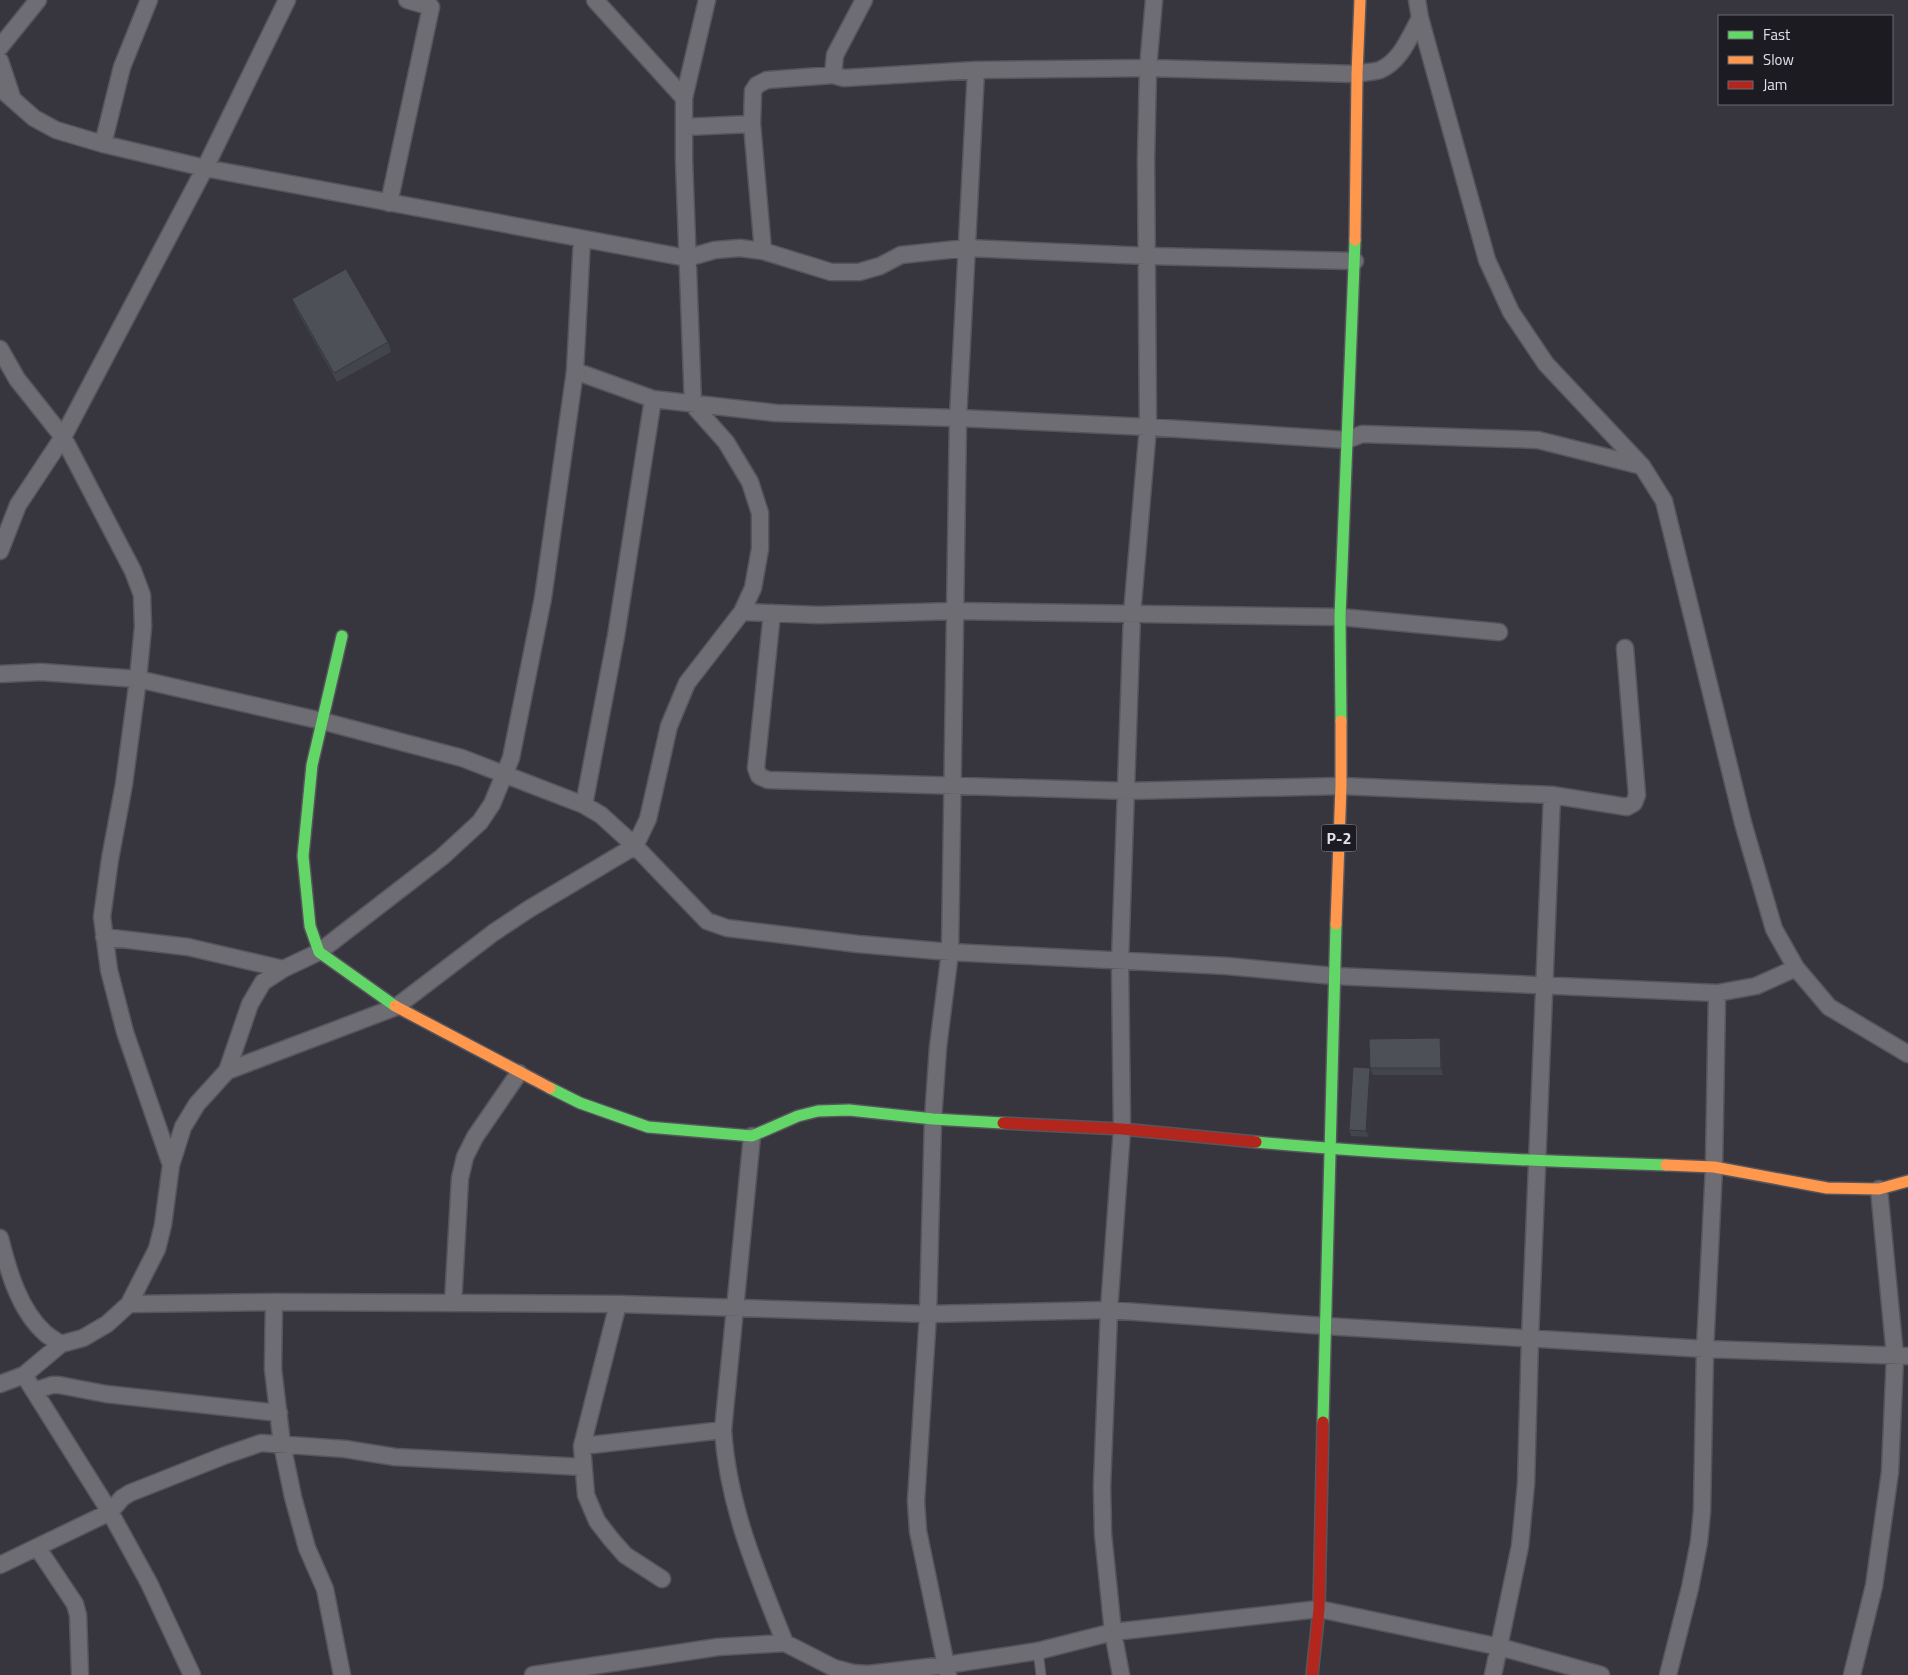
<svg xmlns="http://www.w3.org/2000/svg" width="1908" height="1675" font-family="'Titillium Web',sans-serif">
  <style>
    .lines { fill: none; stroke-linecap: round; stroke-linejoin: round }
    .lane-casing { stroke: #56555c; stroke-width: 11 }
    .street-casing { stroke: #56555c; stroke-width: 19 }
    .fast-casing { stroke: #56555c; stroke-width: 14 }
    .slow-casing { stroke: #56555c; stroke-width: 14 }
    .jam-casing { stroke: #56555c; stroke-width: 14 }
    .lane { stroke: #6e6d74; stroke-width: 9 }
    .street { stroke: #6e6d74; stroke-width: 16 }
    .fast { stroke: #63d668; stroke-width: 11 }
    .slow { stroke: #ff974d; stroke-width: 11 }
    .jam { stroke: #b3261e; stroke-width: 11 }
    .wall { fill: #42454b }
    .shaded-wall { fill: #36383d }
    .building { fill: #4d5057; stroke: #36383d }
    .labels { text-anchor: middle; stroke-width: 4.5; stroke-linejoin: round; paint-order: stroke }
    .shield { fill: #1c1b22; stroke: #a5a5ae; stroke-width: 1 }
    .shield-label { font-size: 16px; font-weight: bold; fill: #e0e0ea }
  </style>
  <rect width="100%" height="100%" fill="#37363e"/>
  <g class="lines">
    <g class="lane-casing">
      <path id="lane" d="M1038 1651 1041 1675"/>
    </g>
    <g class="street-casing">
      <path id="street" d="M595 0 684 98
        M1417 0 1420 18 1487 260 1511 312 1546 364 1642 466 1664 501 1743 823 1774 929 1796 968 1829 1007 1908 1054
        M0 47 38 0
        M0 61 12 97
        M833 75 835 55 864 0
        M0 88 34 118 56 130 103 144 205 168 687 258 715 250 740 248 763 251 831 272H859L880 266 901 255 967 248 1148 256 1355 261
        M684 127 752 124
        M103 144 122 67 149 0
        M389 203 431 7 407 0
        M763 251 752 124 753 91 757 85 767 80 833 75 844 78 976 70 1148 68 1357 74C1364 72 1374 72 1380 70 1401 61 1410 36 1420 18
        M0 349 17 379 63 437 133 571 142 595 143 627 138 679 124 784 110 859 102 917 109 970 125 1032 171 1165
        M575 371 653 399 776 413 958 418 1148 427 1347 440 1362 434 1538 440 1642 466
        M0 551 18 505 63 437 205 168 287 0
        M742 612 819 615 955 611 1340 617 1499 632
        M772 613 756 768 759 776 768 780 1127 791 1341 786 1552 795 1627 807 1634 803 1637 795 1625 648
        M0 674 41 672 138 679 322 721 462 758 584 805 601 815 635 846 707 921 727 928 858 944 950 952 1227 966 1334 976 1717 993 1756 986 1796 968
        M584 805 616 636 653 399
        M104 937 188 947 283 969
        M227 1071 250 1004 263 982 283 969 319 952 442 857 480 822 492 804 511 758 543 598 575 371 582 239
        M752 1136 723 1430C728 1506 757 1573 785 1643
        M0 1238C8 1270 19 1310 45 1333 49 1337 55 1340 61 1344
        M274 1302 273 1369 282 1444 293 1497 307 1548 325 1589 342 1675
        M453 1303 460 1178 465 1157 475 1137 519 1073
        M129 1304 274 1302 618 1304 928 1314 1109 1310 1325 1326 1705 1349 1908 1356
        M618 1304 582 1446 586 1495 597 1521 611 1539 625 1555 662 1579
        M24 1375 110 1512 149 1583 192 1675
        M0 1384 24 1375 61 1344 83 1338 107 1324 129 1304 157 1249 163 1225 171 1165 183 1127 197 1104 227 1071 396 1007 493 933 529 909 635 846 648 819 669 726 687 683 742 612 753 588 760 549V513L750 482 726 442 693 405 684 160V98L707 0
        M34 1391 52 1385H59L106 1394 279 1413
        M582 1446 723 1430
        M37 1547 75 1604 78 1615 80 1675
        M0 1565 110 1512 122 1498 130 1493 226 1455 261 1443 345 1449 395 1457 583 1467
        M533 1675 718 1647 785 1643 834 1668 853 1673 868 1674 946 1665 1038 1651 1113 1632 1319 1609 1500 1647 1601 1675
        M948 1675 918 1531 916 1501 928 1314 933 1119 938 1047 950 952 958 418 976 70
        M1121 1675 1113 1632 1103 1534 1102 1486 1109 1310 1122 1129 1120 961 1132 614 1148 427 1146 160 1148 68 1154 0
        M1493 1675 1520 1546 1526 1484 1530 1338 1552 795
        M1668 1675 1690 1588 1699 1542 1702 1511 1705 1349 1714 1167 1717 993
        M1852 1675 1874 1586 1890 1472 1895 1356 1879 1189"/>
    </g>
    <g class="fast-casing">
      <path id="fast" d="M342 636 312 765 303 856 310 926 319 952 395 1006
        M1341 721 1340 617 1355 240
        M550 1088 580 1103 648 1127 752 1136 798 1116 818 1111 849 1110 933 1119 1003 1123
        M1256 1142C1392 1155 1529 1161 1666 1165
        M1323 1422 1336 924"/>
    </g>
    <g class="slow-casing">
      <path id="slow" d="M1355 240 1357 74 1360 0
        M1336 924 1341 786V721
        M395 1006 550 1088
        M1666 1165 1714 1167 1827 1188 1879 1189 1908 1181"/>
    </g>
    <g class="jam-casing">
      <path id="jam" d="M1003 1123 1122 1129 1256 1142
        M1312 1675 1319 1609 1323 1422"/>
    </g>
    <use href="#lane" class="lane"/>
    <use href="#street" class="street"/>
    <use href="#fast" class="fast"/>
    <use href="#slow" class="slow"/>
    <use href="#jam" class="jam"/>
  </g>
  <path class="wall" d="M292 299 388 342 391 352 337 382 296 309Z
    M1443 1045V1075H1373L1369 1137 1351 1136 1349 1130 1370 1068Z"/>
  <path class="shaded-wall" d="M1440 1038 1443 1045V1075L1441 1068Z
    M1370 1068 1373 1075 1369 1137 1366 1131Z"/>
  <path class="building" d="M346 269 388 342 334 373 292 299Z
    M1440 1038 1441 1068H1370L1369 1039Z
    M1353 1067 1370 1068 1366 1131 1349 1130Z"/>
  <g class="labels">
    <rect class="shield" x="1321.5" y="824.5" width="35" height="27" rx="4"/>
    <g class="shield-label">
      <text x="1339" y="844">P-2</text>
    </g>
  </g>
  <rect x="1718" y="15" width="175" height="90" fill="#1c1b22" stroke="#6a6a72"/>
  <rect x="1728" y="31" width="25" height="8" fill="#63d668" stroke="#6a6a72"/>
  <text x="1763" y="40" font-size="15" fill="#e0e0ea">Fast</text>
  <rect x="1728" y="56" width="25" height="8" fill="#ff974d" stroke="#6a6a72"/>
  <text x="1763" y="65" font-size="15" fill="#e0e0ea">Slow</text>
  <rect x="1728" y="81" width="25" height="8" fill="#b3261e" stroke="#6a6a72"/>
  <text x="1763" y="90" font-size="15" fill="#e0e0ea">Jam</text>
</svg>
